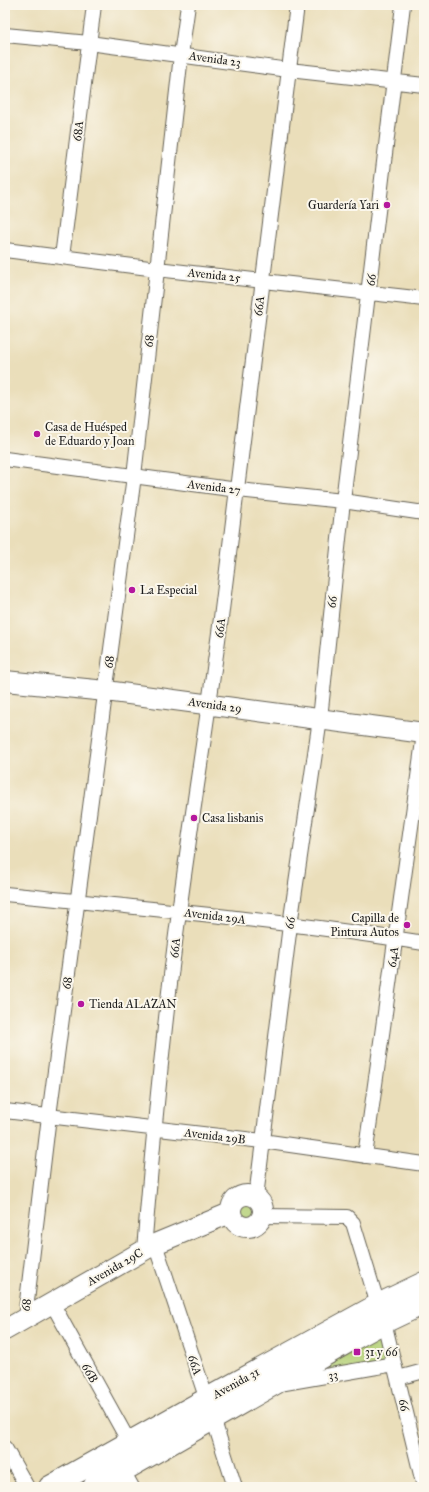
<svg xmlns="http://www.w3.org/2000/svg" width="429" height="1492" font-family="'IM FELL Great Primer',serif">
  <style>
    .green { fill: #b4d077; stroke: #68764a }
    .lines { fill: none; stroke-linecap: round; stroke-linejoin: round }
    .street-casing { stroke: #646053; stroke-width: 16 }
    .secondary-casing { stroke: #646053; stroke-width: 22 }
    .primary-casing { stroke: #646053; stroke-width: 24 }
    .street { stroke: #fff; stroke-width: 14 }
    .secondary { stroke: #fff; stroke-width: 20 }
    .primary { stroke: #fff; stroke-width: 22 }
    .poi-dot { fill: #b5179e; stroke: #fbf7ec; stroke-width: 1.5 }
    .labels { text-anchor: middle; stroke-width: 4; stroke-linejoin: round; paint-order: stroke }
    .street-label { font-size: 12px; fill: #1c1c1c; stroke: #fbf7ec }
    .poi-label { font-size: 12px; fill: #1c1c1c; stroke: #fbf7ec; text-anchor: start }
  </style>
  <rect width="100%" height="100%" fill="#fbf7ec"/>
  <filter id="ink" filterUnits="userSpaceOnUse"><feTurbulence type="fractalNoise" baseFrequency=".025" numOctaves="2"/><feDisplacementMap in="SourceGraphic" scale="8" xChannelSelector="R" yChannelSelector="G"/><feConvolveMatrix kernelMatrix="1 2 1 2 8 2 1 2 1" color-interpolation-filters="sRGB"/></filter>
  <filter id="wash" filterUnits="userSpaceOnUse"><feTurbulence type="fractalNoise" baseFrequency=".012" numOctaves="4" result="noise"/><feDisplacementMap in="SourceGraphic" scale="16" xChannelSelector="R" yChannelSelector="G"/><feGaussianBlur stdDeviation="0.9" result="paint"/><feColorMatrix in="noise" values="0 0 0 0 0 0 0 0 0 0 0 0 0 0 0 0 0 1.4 0 .05"/><feComposite in="paint" operator="in"/></filter>
  <g filter="url(#wash)">
    <rect width="100%" height="100%" fill="#eadeba"/>
    <path class="green" d="M235 1211a11 11 0 1 1 22 0a11 11 0 1 1-22 0Z
      M384 1322 394 1364 271 1386Z"/>
  </g>
  <g filter="url(#ink)">
    <g class="lines">
      <g class="street-casing">
        <path id="street" d="M5 35 89 43 289 70 424 85
          M5 250 157 269 424 299
          M62 257 94 5
          M5 459 238 490 343 501 424 513
          M5 894C145 908 285 921 424 943
          M5 1111 262 1141 424 1164
          M365 1156 424 734
          M256 1197 290 925 320 719 343 501 403 5
          M262 1216 347 1217 353 1223 378 1305
          M155 1244 213 1418 235 1487
          M144 1250C153 1137 164 1024 179 912 192 814 208 716 221 618 248 414 270 209 297 5
          M52 1303 129 1442
          M25 1318 49 1116 134 476 181 55 188 5
          M384 1322 424 1487
          M398 1378 424 1371
          M285 1383 394 1364
          M5 1448 27 1487
          M123 1471 132 1487"/>
      </g>
      <g class="secondary-casing">
        <path id="secondary" d="M5 681 106 691 424 733
          M231 1211a16 16 0 1 1 32 0a16 16 0 1 1-32 0Z
          M5 1330 155 1244 230 1213"/>
      </g>
      <g class="primary-casing">
        <path id="primary" d="M50 1487 207 1399 378 1305 424 1283
          M94 1487 349 1341 384 1322 424 1303"/>
      </g>
      <use href="#street" class="street"/>
      <use href="#secondary" class="secondary"/>
      <use href="#primary" class="primary"/>
    </g>
  </g>
  <g class="poi-dot">
    <circle cx="387" cy="205" r="4"/>
    <circle cx="37" cy="434" r="4"/>
    <circle cx="132" cy="590" r="4"/>
    <circle cx="194" cy="818" r="4"/>
    <circle cx="407" cy="925" r="4"/>
    <circle cx="81" cy="1004" r="4"/>
    <rect x="353" y="1348" width="8" height="8" rx="2"/>
  </g>
  <g class="labels">
    <g class="street-label">
      <text transform="translate(215 59) rotate(8)" y="4">Avenida 23</text>
      <text transform="translate(78 131) rotate(-83)" y="4">68A</text>
      <text transform="translate(214 275) rotate(6)" y="4">Avenida 25</text>
      <text transform="translate(371 280) rotate(-83)" y="4">66</text>
      <text transform="translate(259 306) rotate(-83)" y="4">66A</text>
      <text transform="translate(149 341) rotate(-84)" y="4">68</text>
      <text transform="translate(214 487) rotate(7)" y="4">Avenida 27</text>
      <text transform="translate(332 602) rotate(-84)" y="4">66</text>
      <text transform="translate(220 628) rotate(-83)" y="4">66A</text>
      <text transform="translate(109 662) rotate(-83)" y="4">68</text>
      <text transform="translate(215 705) rotate(8)" y="4">Avenida 29</text>
      <text transform="translate(215 916) rotate(7)" y="4">Avenida 29A</text>
      <text transform="translate(290 923) rotate(-82)" y="4">66</text>
      <text transform="translate(175 948) rotate(-84)" y="4">66A</text>
      <text transform="translate(393 957) rotate(-82)" y="4">64A</text>
      <text transform="translate(67 983) rotate(-82)" y="4">68</text>
      <text transform="translate(215 1136) rotate(7)" y="4">Avenida 29B</text>
      <text transform="translate(115 1267) rotate(-30)" y="4">Avenida 29C</text>
      <text transform="translate(26 1305) rotate(-83)" y="4">68</text>
      <text transform="translate(195 1365) rotate(72)" y="4">66A</text>
      <text transform="translate(90 1373) rotate(61)" y="4">66B</text>
      <text transform="translate(333 1375) rotate(-10)" y="4">33</text>
      <text transform="translate(236 1383) rotate(-29)" y="4">Avenida 31</text>
      <text transform="translate(404 1405) rotate(76)" y="4">66</text>
    </g>
    <g class="poi-label">
      <text x="379" y="209" text-anchor="end">Guardería Yari</text>
      <text x="45" y="431">Casa de Huésped<tspan x="45" dy="14">de Eduardo y Joan</tspan></text>
      <text x="140" y="594">La Especial</text>
      <text x="202" y="822">Casa lisbanis</text>
      <text x="399" y="922" text-anchor="end">Capilla de<tspan x="399" dy="14">Pintura Autos</tspan></text>
      <text x="89" y="1008">Tienda ALAZAN</text>
      <text x="365" y="1356">31 y 66</text>
    </g>
  </g>
  <rect width="429" height="1492" fill="none" stroke="#fbf7ec" stroke-width="20"/>
</svg>
